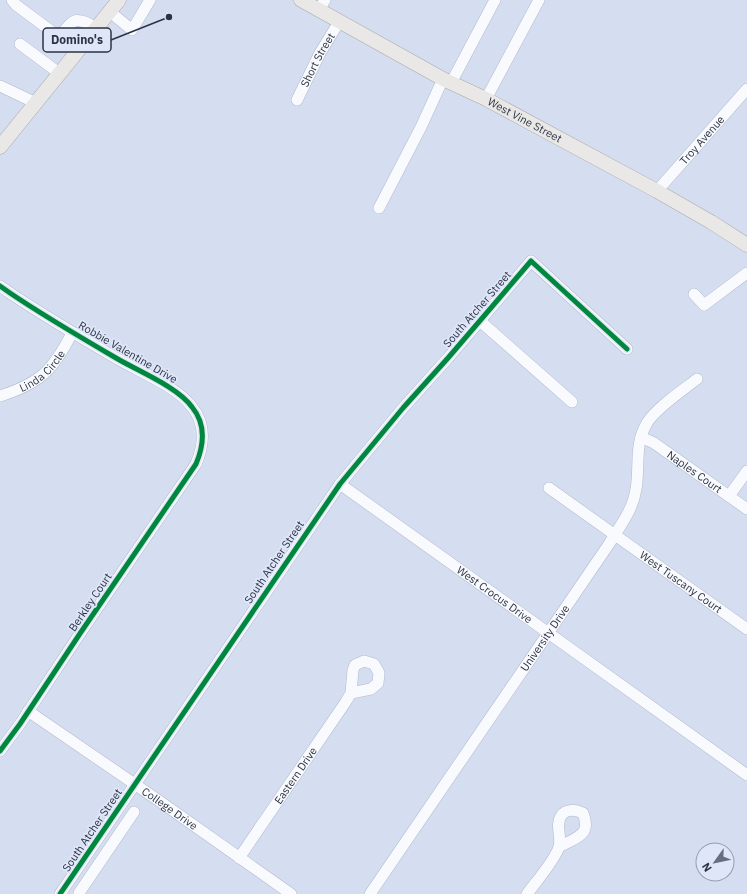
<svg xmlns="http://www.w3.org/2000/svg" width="747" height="894" font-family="'IBM Plex Sans',sans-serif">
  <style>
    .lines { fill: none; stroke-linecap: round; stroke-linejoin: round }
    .minor-casing { stroke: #b3bacb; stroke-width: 12 }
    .major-casing { stroke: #abaaaa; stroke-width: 15 }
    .minor { stroke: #f9fafd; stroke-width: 11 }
    .major { stroke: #e9e8e6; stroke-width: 14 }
    .cycleway-casing { stroke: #dee6f8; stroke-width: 8 }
    .cycleway { stroke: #00873e; stroke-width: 5 }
    .labels { text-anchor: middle; stroke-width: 3.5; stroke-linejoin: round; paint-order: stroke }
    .street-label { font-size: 11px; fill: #2b3344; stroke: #dee6f8 }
    .leader { fill: none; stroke: #2b3344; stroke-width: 1.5 }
    .callout-dot { fill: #2b3344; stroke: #dee6f8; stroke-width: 1.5 }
    .callout { fill: #dee6f8; stroke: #2b3344; stroke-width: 1.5 }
    .callout-label { font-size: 12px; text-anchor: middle; font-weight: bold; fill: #2b3344 }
  </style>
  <rect width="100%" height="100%" fill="#d5ddf1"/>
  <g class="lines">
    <g class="minor-casing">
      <g id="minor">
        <path d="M12 0 16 5 78 51"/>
        <path d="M319 10 325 0"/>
        <path d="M109 11 132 30 150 0"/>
        <path d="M59 37C74 19 74 15 96 28"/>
        <path d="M20 44 59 73"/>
        <path d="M451 83 495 0"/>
        <path d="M0 86 36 103"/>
        <path d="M486 99 539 0"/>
        <path id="s1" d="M297 100 320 53 339 22"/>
        <path id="s2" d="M657 191 747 89"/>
        <path d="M379 208 421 127 443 79"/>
        <path d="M0 286 10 293C44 316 80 337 116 358 138 371 178 387 192 407 206 424 204 445 196 464L81 632 20 724 0 751"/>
        <path d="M694 294 704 305 747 273"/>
        <path d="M480 321 572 402"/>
        <path id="s3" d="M0 396C41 383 53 370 72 333"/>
        <path id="s4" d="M641 437 654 443 747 509"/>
        <path id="s5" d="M340 484 747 775"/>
        <path id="s6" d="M549 488 747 629"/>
        <path d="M729 496 747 471"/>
        <path id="s7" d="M28 711 155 798 291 894"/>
        <path id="s8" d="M239 858 345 703 351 693 353 670 355 665 364 661 374 664 379 673 378 683 371 689 351 693"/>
        <path d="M79 893 134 812"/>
        <path d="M60 894 340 484 403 408 448 358 531 261 627 349"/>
        <path id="s9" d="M370 894 609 544C620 526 633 510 636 489 640 467 634 444 647 423 655 409 683 390 697 379"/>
        <path d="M527 894C535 883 555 860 559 847 562 837 555 825 561 816 566 808 576 810 583 813 592 836 576 837 559 847"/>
      </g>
    </g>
    <g class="major-casing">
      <g id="major">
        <path id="s10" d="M301 0 443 79 486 99 657 191 711 222 747 245"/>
        <path d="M0 147 119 0"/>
      </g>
    </g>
    <use href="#minor" class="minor"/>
    <use href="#major" class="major"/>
    <g class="cycleway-casing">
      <path id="cycleway" d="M0 286 10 293C44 316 80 337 116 358 138 371 178 387 192 407 206 424 204 445 196 464L81 632 20 724 0 751
        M60 894 340 484 403 408 448 358 531 261 627 349"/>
    </g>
    <use href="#cycleway" class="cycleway"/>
  </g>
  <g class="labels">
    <g class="street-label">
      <text dy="4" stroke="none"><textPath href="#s1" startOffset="45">Short Street</textPath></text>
      <text dy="4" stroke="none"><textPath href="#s10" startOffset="254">West Vine Street</textPath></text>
      <text dy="4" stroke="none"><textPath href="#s2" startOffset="68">Troy Avenue</textPath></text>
      <text transform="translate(477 309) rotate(-49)" y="4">South Atcher Street</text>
      <text transform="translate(128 352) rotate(30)" y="4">Robbie Valentine Drive</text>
      <text dy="4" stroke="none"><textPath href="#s3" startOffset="50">Linda Circle</textPath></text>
      <text dy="4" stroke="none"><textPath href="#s4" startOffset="64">Naples Court</textPath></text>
      <text transform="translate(274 562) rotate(-56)" y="4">South Atcher Street</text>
      <text dy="4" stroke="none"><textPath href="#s6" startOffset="162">West Tuscany Court</textPath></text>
      <text dy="4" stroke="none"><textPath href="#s5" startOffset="190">West Crocus Drive</textPath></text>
      <text transform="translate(90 602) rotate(-56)" y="4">Berkley Court</text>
      <text dy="4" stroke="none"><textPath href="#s9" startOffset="310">University Drive</textPath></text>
      <text dy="4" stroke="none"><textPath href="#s8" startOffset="100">Eastern Drive</textPath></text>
      <text dy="4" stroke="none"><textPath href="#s7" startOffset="172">College Drive</textPath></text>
      <text transform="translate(92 830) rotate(-56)" y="4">South Atcher Street</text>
    </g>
  </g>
  <path class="leader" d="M169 17L111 40"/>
  <circle class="callout-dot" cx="169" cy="17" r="4"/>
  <rect class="callout" x="43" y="28" width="68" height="24" rx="4"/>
  <g class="callout-label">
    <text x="77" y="44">Domino's</text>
  </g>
  <g transform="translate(715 862) rotate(237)"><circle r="19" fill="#dee6f8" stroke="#969eb0"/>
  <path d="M0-3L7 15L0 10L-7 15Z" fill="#666e81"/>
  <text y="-6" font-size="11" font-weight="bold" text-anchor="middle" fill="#2b3344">N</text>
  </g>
</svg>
